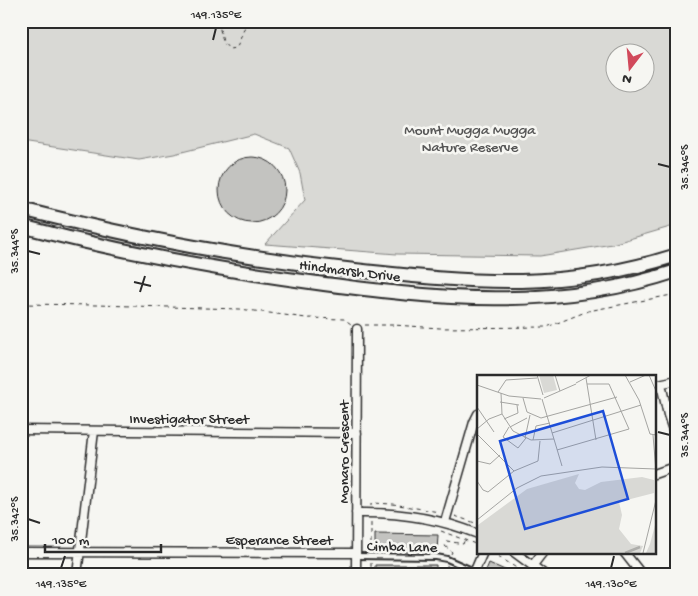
<svg xmlns="http://www.w3.org/2000/svg" width="698" height="596" font-family="'Gochi Hand',sans-serif">
  <style>
    .green { fill: #d9d9d5; stroke: #828280; fill-rule: evenodd }
    .building { fill: #c3c3c0; stroke: #2b2b2b }
    .lines { fill: none; stroke-linecap: round; stroke-linejoin: round }
    .service-casing { stroke: #2b2b2b; stroke-width: 8 }
    .minor-casing { stroke: #2b2b2b; stroke-width: 11 }
    .primary-casing { stroke: #2b2b2b; stroke-width: 16 }
    .path { stroke: #2b2b2b; stroke-width: 1; stroke-dasharray: 4 4; stroke-linecap: butt }
    .service { stroke: #f6f6f2; stroke-width: 4 }
    .minor { stroke: #f6f6f2; stroke-width: 8 }
    .primary { stroke: #f6f6f2; stroke-width: 12 }
    .ticks { fill: none; stroke: #2b2b2b; stroke-width: 2 }
    .labels { text-anchor: middle; stroke-width: 5; stroke-linejoin: round; paint-order: stroke }
    .park-label { font-size: 15px; fill: #565656; stroke: #f6f6f2 }
    .street-label { font-size: 15px; fill: #2b2b2b; stroke: #f6f6f2 }
    .inset-river { fill: none; stroke: #aeaeab; stroke-width: 2.5 }
    .inset-road { fill: none; stroke: #a5a5a2; stroke-width: 1 }
    .view { fill: #1d4ed8; fill-opacity: 0.15; stroke: #1d4ed8; stroke-width: 2.5 }
    .inset-edge { fill: none; stroke: #2b2b2b; stroke-width: 2.5 }
    .neatline { fill: none; stroke: #2b2b2b; stroke-width: 2 }
    .ticks-label { font-size: 12px; text-anchor: middle; fill: #2b2b2b }
  </style>
  <rect width="100%" height="100%" fill="#f6f6f2"/>
  <filter id="ink" filterUnits="userSpaceOnUse"><feTurbulence type="fractalNoise" baseFrequency=".02" numOctaves="2"/><feDisplacementMap in="SourceGraphic" scale="10" xChannelSelector="R" yChannelSelector="G"/><feConvolveMatrix kernelMatrix="1 2 1 2 8 2 1 2 1" color-interpolation-filters="sRGB"/></filter>
  <g filter="url(#ink)">
    <path class="green" d="M21 21H677V225L612 244 540 256 397 254 265 244 305 200 300 173 289 148 254 134 174 154 139 160 21 142ZM616 52H646V82H616Z"/>
    <path class="building" d="M219 190a33 33 0 1 1 66 0a33 33 0 1 1-66 0Z
      M375 534 438 535 437 552 375 551Z
      M489 563 516 575H484Z
      M375 565H436V575H375Z"/>
    <g class="lines">
      <g class="service-casing">
        <path id="service" d="M356 556 436 557 447 559 474 571"/>
      </g>
      <g class="minor-casing">
        <path id="minor" d="M661 384 668 415 677 442
          M654 385 677 380
          M21 430 357 433
          M654 474 677 466
          M356 513C398 512 439 518 478 534
          M445 522 474 422 478 414
          M21 552 356 553
          M514 552 545 575
          M624 552 642 575
          M533 565 543 552
          M77 575 94 431
          M356 575 357 329
          M473 575 483 552"/>
      </g>
      <g class="primary-casing">
        <path id="primary" d="M21 209C131 237 242 258 355 270 410 276 465 282 521 281 573 280 627 271 677 255
          M21 226C116 251 213 269 310 282 436 299 554 312 677 271"/>
      </g>
      <path class="path" d="M218 21 223 42 229 49 236 48 238 45 247 21
        M21 304 96 305 240 309 306 318 344 319 351 324
        M365 325H393L440 328 547 327 588 311 677 294
        M371 506V503L393 504 439 512
        M455 516 478 524
        M441 531 478 545
        M371 551V520
        M492 552 527 575
        M451 554 452 552 445 546 447 541 463 544 465 539
        M552 571 556 575
        M371 575V562
        M446 575V573L455 574 457 572 447 566V565"/>
      <use href="#service" class="service"/>
      <use href="#minor" class="minor"/>
      <use href="#primary" class="primary"/>
    </g>
  </g>
  <path class="ticks" d="M213 40 216 28M658 164 670 167M28 251 40 254M134 282 151 286M140 292 145 276M658 432 670 435M28 519 40 523M61 568 65 556M611 568 614 556"/>
  <g class="labels">
    <g class="park-label">
      <text x="470" y="134">Mount Mugga Mugga<tspan x="470" dy="17">Nature Reserve</tspan></text>
    </g>
    <g class="street-label">
      <text transform="translate(350 270) rotate(7)" y="5">Hindmarsh Drive</text>
      <text x="189" y="423">Investigator Street</text>
      <text transform="translate(343 452) rotate(-90)" y="5">Monaro Crescent</text>
      <text x="279" y="544">Esperance Street</text>
      <text transform="translate(402 546) rotate(1)" y="5">Cimba Lane</text>
    </g>
  </g>
  <g transform="translate(477 375)">
    <rect width="179" height="179" fill="#f6f6f2"/>
    <path d="M62 0H76L80 15 67 18ZM102 99 98 108 102 114 108 115 124 107 165 102 177 105V118L142 127 145 140 142 154 154 169 166 171 163 178H0L1 150 50 114ZM178 150 179 178H169L173 169Z" fill="#d9d9d5"/>
    <path class="inset-river" d="M148 178 163 172"/>
    <path class="inset-road" d="M60 0 66 20M78 0 83 16M148 0 162 25 173 59 179 60M172 0 179 16M109 3 119 65M153 7 169 0M99 8 114 0M0 10 32 21 64 24M21 17 29 5 60 3M24 18 25 39 36 56 54 65 77 64M46 23 50 37 64 43 140 22M67 23 99 9M65 24 85 91M23 27 42 30M0 32 17 57M27 44 41 38 40 30M32 52 26 62 41 73 49 63M33 52 50 43M0 54 12 44 25 39M75 58 164 30M0 59 37 96M176 60 179 96M48 63 53 40M56 65 59 51 73 48M80 75 152 54 132 9H110M0 86 13 89 23 80M0 106 6 115 11 117 37 96 61 86 63 66M0 145 40 113 64 101 125 92 179 94M166 178 179 125"/>
    <path class="view" d="M126 36 151 124 48 154 23 66Z"/>
    <rect width="179" height="179" class="inset-edge"/>
  </g>
  <rect width="698" height="596" fill="none" stroke="#f6f6f2" stroke-width="55"/>
  <g transform="translate(630 68) rotate(196)"><circle r="24" fill="#f6f6f2" stroke="#a5a5a2"/>
  <path d="M0-4L9 19L0 12L-9 19Z" fill="#d1495b"/>
  <text y="-8" font-size="14" font-weight="bold" text-anchor="middle" fill="#2b2b2b">N</text>
  </g>
  <path d="M45 544v8h116v-8" fill="none" stroke="#2b2b2b" stroke-width="2.5"/>
  <text x="52" y="544" font-size="15" fill="#2b2b2b" stroke="#f6f6f2" stroke-width="4" paint-order="stroke">100 m</text>
  <rect x="28" y="28" width="642" height="540" class="neatline"/>
  <g class="ticks-label">
    <text x="216" y="18">149.135°E</text>
    <text transform="translate(684 167) rotate(-90)" y="4">35.346°S</text>
    <text transform="translate(14 251) rotate(-90)" y="4">35.344°S</text>
    <text transform="translate(684 435) rotate(-90)" y="4">35.344°S</text>
    <text transform="translate(14 519) rotate(-90)" y="4">35.342°S</text>
    <text x="61" y="587">149.135°E</text>
    <text x="611" y="587">149.130°E</text>
  </g>
</svg>
